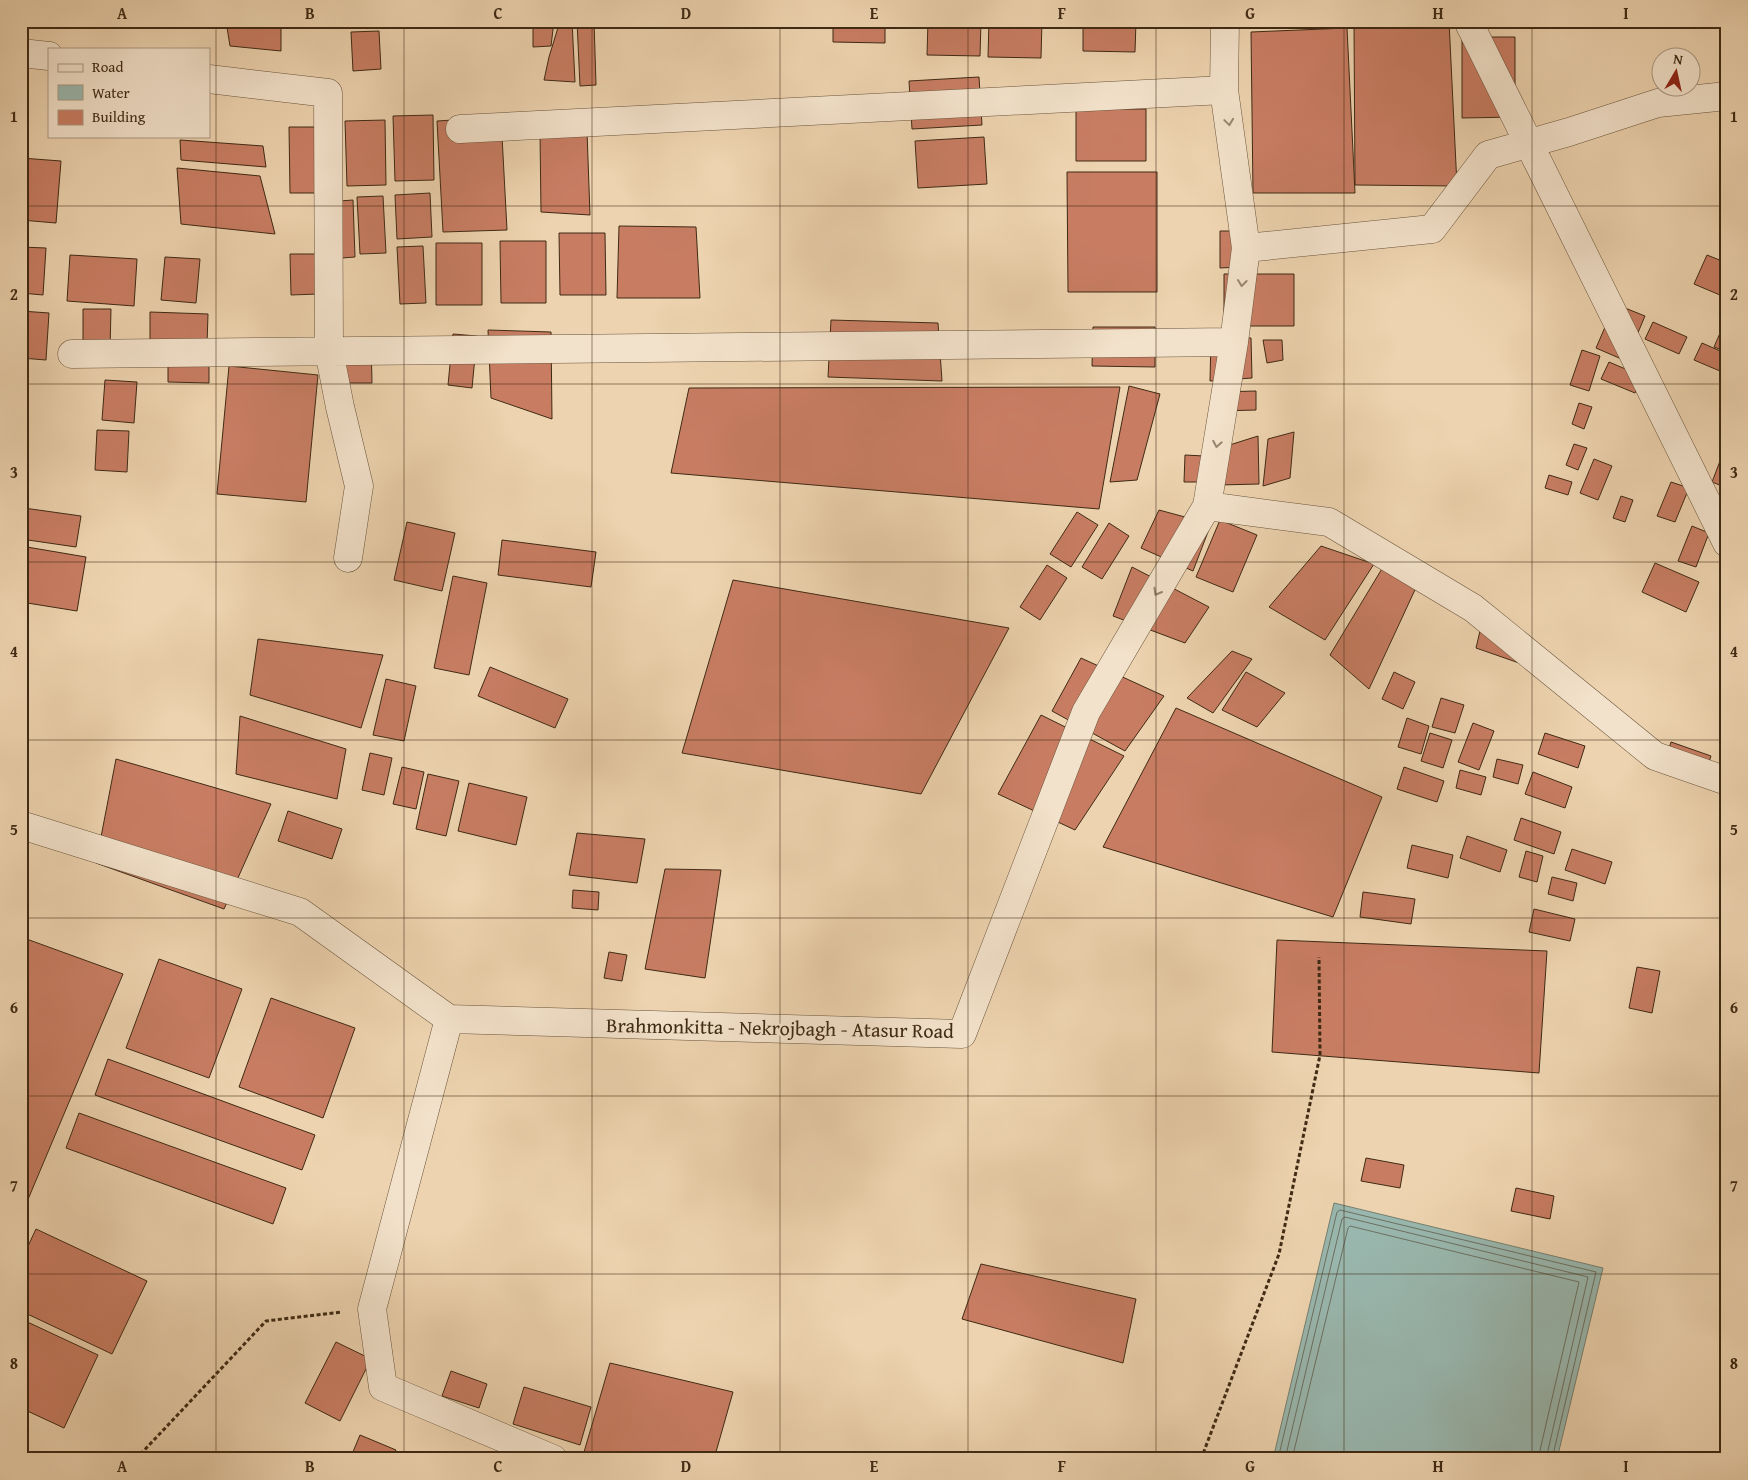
<svg xmlns="http://www.w3.org/2000/svg" width="1748" height="1480" font-family="'Gentium Book Plus',serif">
  <style>
    .water { fill: #99b7ae; stroke: #757f70 }
    .lines { fill: none; stroke-linecap: round; stroke-linejoin: round }
    .shore { stroke: #6c7061; stroke-width: 1 }
    .building { fill: #c87d63; stroke: #3f2a14 }
    .minor-casing { stroke: #6a543b; stroke-width: 29 }
    .path { stroke: #3f2a14; stroke-width: 3; stroke-dasharray: 4 2.5; stroke-linecap: butt }
    .minor { stroke: #f3e2cb; stroke-width: 28 }
    .oneway { stroke: #998670 }
    .grid { fill: none; stroke: #3f2a14; stroke-width: 1; stroke-opacity: 0.55 }
    .labels { text-anchor: middle; stroke-width: 4.5; stroke-linejoin: round; paint-order: stroke }
    .street-label { font-size: 20px; fill: #3f2a14; stroke: #f3e2cb }
    .neatline { fill: none; stroke: #3f2a14; stroke-width: 2 }
    .grid-label { font-size: 16px; text-anchor: middle; font-weight: bold; fill: #3f2a14 }
  </style>
  <rect width="100%" height="100%" fill="#edd3af"/>
  <filter id="stains"><feTurbulence type="fractalNoise" baseFrequency=".004" numOctaves="4"/><feColorMatrix values="0 0 0 0 .2 0 0 0 0 .09 0 0 0 0 .02 0 0 0 .5 -.17"/></filter>
  <radialGradient id="worn" r=".72"><stop offset=".6" stop-color="#630" stop-opacity="0"/><stop offset="1" stop-color="#630" stop-opacity=".3"/></radialGradient>
  <path class="water" d="M1334 1203 1603 1268 1557 1459H1273Z"/>
  <g class="lines">
    <path class="shore" d="M1278 1459 1337 1212 1340 1210 1596 1272 1552 1459
      M1285 1459 1342 1219 1345 1217 1588 1277 1546 1459
      M1292 1459 1348 1228 1350 1226 1579 1282 1538 1459"/>
  </g>
  <path class="building" d="M226 21H281V51L230 46Z
    M533 21H554L551 46 533 47Z
    M560 21H572L575 82 544 80 549 57Z
    M577 21H594L596 85 580 86Z
    M833 21H885V43L833 42Z
    M928 21H981L980 56 927 55Z
    M989 21H1042L1041 58 988 57Z
    M1083 21H1136L1135 52 1083 51Z
    M1449 21 1457 186 1355 185 1354 24Z
    M1347 28 1355 193H1253L1251 32Z
    M379 31 381 69 353 71 351 32Z
    M1462 37H1515V117L1462 118Z
    M979 77 982 125 912 129 909 81Z
    M1076 109H1146V161H1076Z
    M433 115 434 180 395 181 393 116Z
    M501 117 507 230 443 232 437 121Z
    M385 120 386 185 347 186 345 121Z
    M289 127H337V193H290Z
    M587 131 590 215 541 212 540 133Z
    M984 137 987 184 918 188 915 141Z
    M180 140 263 146 266 167 181 160Z
    M21 158 61 161 56 223 21 220Z
    M177 168 260 176 275 234 181 224Z
    M1067 172H1157V292H1068Z
    M430 193 432 237 397 239 395 195Z
    M383 196 386 253 360 254 357 197Z
    M353 200 355 257 329 259 326 202Z
    M619 226 696 227 700 298H617Z
    M1220 231H1239V267L1220 268Z
    M559 233H605L606 295H560Z
    M500 241H546V303H501Z
    M436 243H482V305H436Z
    M423 246 426 303 400 304 397 247Z
    M21 247 46 248 43 295 21 293Z
    M290 254H317L318 294 291 295Z
    M70 255 137 259 134 306 67 301Z
    M1707 255 1727 263V298L1694 284Z
    M165 257 200 259 196 303 161 300Z
    M1224 274H1294V326H1224Z
    M1615 304 1645 316 1626 361 1596 348Z
    M83 309H111L110 349H83Z
    M21 311 49 313 46 360 21 358Z
    M150 312 208 314 207 345 150 343Z
    M1727 317V352L1714 347Z
    M831 320 938 323 942 381 828 377Z
    M1653 322 1687 337 1679 354 1645 339Z
    M1093 327H1155V367L1092 366Z
    M488 330 551 332 552 419 491 398Z
    M453 334 477 336 472 388 448 385Z
    M1211 337 1251 338 1252 378 1210 381Z
    M1263 340H1282L1283 360 1267 363Z
    M339 342H371L372 383H340Z
    M1702 343 1727 354V374L1694 360Z
    M1582 350 1600 356 1589 391 1570 385Z
    M168 355 209 356V383L168 382Z
    M1609 362 1642 376 1635 393 1601 379Z
    M229 366 318 375 306 502 217 494Z
    M105 380 137 382 134 423 102 420Z
    M1129 386 1160 394 1137 480 1110 482Z
    M1120 387 1099 509 671 473 689 388Z
    M1256 391V410L1219 411 1218 392Z
    M1579 403 1592 407 1584 429 1572 424Z
    M97 430 129 431 127 472 95 470Z
    M1294 432 1290 478 1263 486 1268 439Z
    M1258 436 1259 484 1219 485 1220 448Z
    M1574 444 1587 448 1578 470 1566 465Z
    M1725 448H1727V488L1712 482Z
    M1185 455 1204 456 1203 482H1184Z
    M1594 459 1612 466 1598 500 1580 493Z
    M1549 475 1572 482 1568 495 1545 488Z
    M1671 482 1689 488 1675 522 1657 516Z
    M1621 496 1633 500 1625 522 1613 518Z
    M24 508 81 516 76 547 21 539Z
    M1159 510 1211 524 1193 571 1141 548Z
    M1077 512 1098 525 1071 567 1050 554Z
    M1220 520 1257 535 1233 592 1196 577Z
    M407 522 455 533 442 591 394 580Z
    M1109 523 1129 536 1102 579 1082 567Z
    M1692 526 1709 533 1696 567 1678 561Z
    M502 540 596 552 591 587 498 575Z
    M21 546 86 557 77 611 21 602Z
    M1321 546 1374 564 1325 640 1269 607Z
    M1655 563 1699 582 1686 612 1642 592Z
    M1047 565 1067 578 1040 620 1020 607Z
    M1132 567 1209 607 1185 643 1113 616Z
    M1383 567 1420 579 1369 689 1330 655Z
    M453 576 487 583 469 675 434 668Z
    M733 580 1009 628 921 794 682 753Z
    M1484 614 1522 664 1476 648Z
    M258 639 383 655 361 728 250 695Z
    M1232 651 1252 659 1213 713 1187 698Z
    M1081 658 1164 696 1125 751 1052 711Z
    M490 667 568 699 555 728 478 696Z
    M1246 672 1285 693 1257 727 1222 710Z
    M1394 672 1415 682 1403 709 1382 699Z
    M386 679 416 686 404 741 373 735Z
    M1441 698 1464 705 1455 733 1432 727Z
    M1176 708 1382 797 1333 917 1103 847Z
    M1041 715 1124 756 1075 830 998 794Z
    M240 716 346 749 337 799 236 774Z
    M1407 718 1429 726 1421 754 1398 747Z
    M1473 723 1494 731 1479 770 1458 762Z
    M1430 733 1452 740 1443 768 1421 761Z
    M1545 733 1585 746 1578 768 1538 754Z
    M1671 742 1711 756 1704 777 1664 764Z
    M370 753 392 758 384 795 362 790Z
    M116 759 271 804 224 909 96 863Z
    M1497 759 1523 765 1518 784 1493 777Z
    M402 767 424 772 416 809 393 804Z
    M1404 767 1444 781 1437 802 1397 789Z
    M1460 770 1486 777 1481 795 1456 788Z
    M1533 772 1572 787 1565 808 1525 794Z
    M428 774 459 781 446 836 416 829Z
    M469 783 527 797 516 845 458 831Z
    M288 811 342 829 332 859 278 841Z
    M1521 818 1561 832 1554 854 1514 840Z
    M577 833 645 839 637 883 569 875Z
    M1467 836 1507 850 1500 872 1460 858Z
    M1412 845 1453 855 1448 878 1407 868Z
    M1572 849 1612 862 1605 884 1565 870Z
    M1526 851 1543 856 1537 882 1519 877Z
    M665 869 721 870 705 978 645 969Z
    M1552 877 1577 883 1573 901 1548 894Z
    M573 890 599 892 598 910 572 908Z
    M1363 892 1415 899 1411 924 1360 917Z
    M1534 909 1575 919 1570 941 1529 932Z
    M21 937 123 974 21 1216Z
    M1277 940 1547 951 1539 1073 1272 1052Z
    M609 952 627 955 622 981 604 978Z
    M159 959 242 989 209 1078 126 1048Z
    M1637 967 1660 971 1652 1013 1629 1008Z
    M271 998 355 1028 323 1118 239 1087Z
    M108 1059 315 1135 302 1170 95 1095Z
    M79 1113 286 1188 273 1224 66 1148Z
    M1366 1158 1404 1165 1400 1188 1361 1181Z
    M1516 1188 1554 1196 1550 1219 1511 1211Z
    M36 1229 147 1281 112 1354 21 1311V1261Z
    M981 1264 1136 1299 1123 1363 962 1319Z
    M21 1319 98 1355 64 1428 21 1408Z
    M336 1342 371 1359 340 1421 305 1403Z
    M610 1363 733 1392 714 1459H582Z
    M451 1371 487 1384 479 1408 442 1396Z
    M524 1387 591 1407 580 1445 513 1424Z
    M360 1435 396 1450 392 1459H350Z
    M401 1452 422 1459H399Z"/>
  <g class="lines">
    <g class="minor-casing">
      <path id="minor" d="M1468 21 1727 543
        M21 53 49 56
        M209 79 328 93 329 351 340 407 359 486 348 558
        M460 129 1224 90
        M1246 248 1432 229 1488 155 1569 132 1658 103 1727 96
        M72 354 1234 342
        M1207 506 1329 522 1473 608 1655 756 1727 781
        M21 825 300 912 449 1019
        M553 1459 383 1387 372 1309 449 1019 962 1034 1086 712 1207 506 1234 342 1246 248 1224 90 1225 21"/>
    </g>
    <path class="path" d="M136 1459 266 1321 342 1312
      M1201 1459 1279 1254 1320 1055 1319 957"/>
    <use href="#minor" class="minor"/>
  </g>
  <defs><path id="oneway-chevron" d="M-2-3.5L2.5 0L-2 3.5" fill="none" stroke-width="1.6" stroke-linecap="round" stroke-linejoin="round" transform="scale(1.25)"/></defs>
  <g class="oneway">
    <use href="#oneway-chevron" transform="translate(1229 122) rotate(82)"/>
    <use href="#oneway-chevron" transform="translate(1242 283) rotate(97)"/>
    <use href="#oneway-chevron" transform="translate(1217 444) rotate(100)"/>
    <use href="#oneway-chevron" transform="translate(1157 592) rotate(120)"/>
  </g>
  <path class="grid" d="M216 21V1459M404 21V1459M592 21V1459M780 21V1459M968 21V1459M1156 21V1459M1344 21V1459M1532 21V1459M21 206H1727M21 384H1727M21 562H1727M21 740H1727M21 918H1727M21 1096H1727M21 1274H1727"/>
  <g class="labels">
    <g class="street-label">
      <text transform="translate(780 1028) rotate(1)" y="7">Brahmonkitta - Nekrojbagh - Atasur Road</text>
    </g>
  </g>
  <rect width="1748" height="1480" fill="none" stroke="#edd3af" stroke-width="55"/>
  <rect x="48" y="48" width="162" height="90" fill="#f3e2cb" stroke="#ab9882"/>
  <rect x="58" y="64" width="25" height="8" fill="#f3e2cb" stroke="#ab9882"/>
  <text x="92" y="72" font-size="15" fill="#3f2a14">Road</text>
  <rect x="58" y="85" width="25" height="15" fill="#99b7ae" stroke="#ab9882"/>
  <text x="92" y="98" font-size="15" fill="#3f2a14">Water</text>
  <rect x="58" y="110" width="25" height="15" fill="#c87d63" stroke="#ab9882"/>
  <text x="92" y="122" font-size="15" fill="#3f2a14">Building</text>
  <g transform="translate(1676 72) rotate(9)"><circle r="24" fill="#f3e2cb" stroke="#ab9882"/>
  <path d="M0-4L9 19L0 12L-9 19Z" fill="#8f2418"/>
  <text y="-8" font-size="14" font-weight="bold" text-anchor="middle" fill="#3f2a14">N</text>
  </g>
  <rect x="28" y="28" width="1692" height="1424" class="neatline"/>
  <g class="grid-label">
    <text x="122" y="19">A</text>
    <text x="310" y="19">B</text>
    <text x="498" y="19">C</text>
    <text x="686" y="19">D</text>
    <text x="874" y="19">E</text>
    <text x="1062" y="19">F</text>
    <text x="1250" y="19">G</text>
    <text x="1438" y="19">H</text>
    <text x="1626" y="19">I</text>
    <text x="14" y="122">1</text>
    <text x="1734" y="122">1</text>
    <text x="14" y="300">2</text>
    <text x="1734" y="300">2</text>
    <text x="14" y="478">3</text>
    <text x="1734" y="478">3</text>
    <text x="14" y="657">4</text>
    <text x="1734" y="657">4</text>
    <text x="14" y="835">5</text>
    <text x="1734" y="835">5</text>
    <text x="14" y="1013">6</text>
    <text x="1734" y="1013">6</text>
    <text x="14" y="1191">7</text>
    <text x="1734" y="1191">7</text>
    <text x="14" y="1369">8</text>
    <text x="1734" y="1369">8</text>
    <text x="122" y="1472">A</text>
    <text x="310" y="1472">B</text>
    <text x="498" y="1472">C</text>
    <text x="686" y="1472">D</text>
    <text x="874" y="1472">E</text>
    <text x="1062" y="1472">F</text>
    <text x="1250" y="1472">G</text>
    <text x="1438" y="1472">H</text>
    <text x="1626" y="1472">I</text>
  </g>
  <rect width="100%" height="100%" filter="url(#stains)"/>
  <rect width="100%" height="100%" fill="url(#worn)"/>
</svg>
